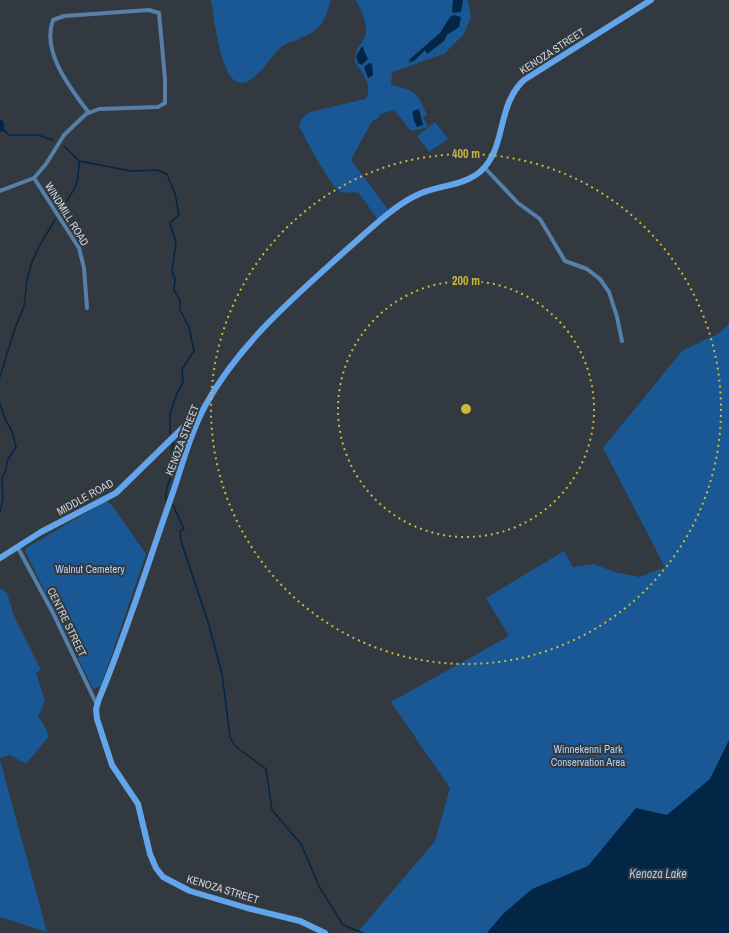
<svg xmlns="http://www.w3.org/2000/svg" width="729" height="933" font-family="'Archivo Narrow',sans-serif">
  <style>
    .green { fill: #195894 }
    .water { fill: #032647 }
    .lines { fill: none; stroke-linecap: round; stroke-linejoin: round }
    .stream { stroke: #032647; stroke-width: 1.5 }
    .river { stroke: #032647; stroke-width: 8 }
    .street { stroke: #567faa; stroke-width: 4 }
    .secondary { stroke: #63a5eb; stroke-width: 6 }
    .ring { fill: none; stroke: #cbb939; stroke-width: 2; stroke-dasharray: 2 4 }
    .labels { text-anchor: middle; stroke-width: 4; stroke-linejoin: round; paint-order: stroke }
    .street-label { font-size: 11px; fill: #cfd3d8; stroke: #323940 }
    .park-label { font-size: 11px; fill: #b0d0f4; stroke: #323940 }
    .water-label { font-size: 12px; font-style: italic; fill: #abcbee; stroke: #323940 }
    .centre { fill: #cbb939; stroke: #323940; stroke-width: 2 }
    .ring-label { font-size: 12px; text-anchor: middle; font-weight: bold; fill: #cbb939; stroke: #323940; stroke-width: 4; stroke-linejoin: round; paint-order: stroke }
  </style>
  <rect width="100%" height="100%" fill="#323940"/>
  <path class="green" d="M211 0H331C324 22 323 28 301 38 296 41 289 42 284 45 272 54 265 69 253 78 221 104 215 18 211 0Z
    M356 0H468L471 18 463 35 444 54 392 72 391 85C417 91 416 91 427 115L423 118 428 127 411 131 394 110 381 114 377 119 372 121 351 160 389 211 378 220 359 193C354 191 346 194 341 192 330 187 306 139 299 126L302 118 310 112 365 99C374 87 362 72 355 62 355 46 361 47 365 36 369 25 361 10 356 0Z
    M435 122 448 139 429 152 417 136Z
    M729 323V933H357L435 841 450 788 391 702 509 636 486 598 564 551 573 567 594 564 614 572 640 577 665 567 603 448 682 351 721 332Z
    M106 501 111 504 146 554 101 686 93 689 25 551 28 547Z
    M0 588 7 593 14 616 41 670 36 673 45 701 38 717 43 723 49 736 26 764 10 755 0 758Z
    M0 760 47 932 0 917Z"/>
  <path class="water" d="M453 0H463L461 12 452 13Z
    M454 15 461 17 459 27 447 35 444 41 427 54 425 50 414 61 409 62 410 59 440 33 450 17Z
    M362 46 368 59 362 65 358 63 356 56Z
    M369 63 372 64 373 75 368 78 364 67Z
    M419 109 423 125 417 127C414 121 412 117 413 111Z
    M729 740V933H487L503 914 532 889 588 866 636 808 667 815 710 779Z"/>
  <g class="lines">
    <path class="stream" d="M1 127 9 135H38L53 140
      M64 146 79 161 131 171 157 170 167 174 175 194 179 215 170 223 176 243 172 271 175 280 174 290 180 300V310L189 327 194 351 182 369 183 383 177 393 170 414V434
      M61 210C74 189 79 187 79 161
      M0 377 14 331 24 306 27 279 32 262 39 246 55 220
      M0 404 5 419 12 431 16 447 7 461 6 470 2 478 3 499 0 512
      M166 500C164 489 170 483 172 472 173 462 170 455 173 443
      M173 505 184 529 180 531 181 541 208 622 222 674 230 737 235 746 266 769 272 810 301 844 320 888 343 925 363 933"/>
    <path class="river" d="M0 124V128"/>
    <path class="street" d="M484 167 518 203 540 219 565 261 587 269 600 279 609 292 617 317 622 341
      M34 178 79 248 84 268 87 308
      M0 191 34 178 46 164 64 135 86 114 99 109 158 107 165 103V79L159 13 149 10 64 16 53 20C41 52 71 89 89 113
      M18 548 53 613 97 705"/>
    <path class="secondary" d="M0 558 41 532 116 493 200 411
      M325 933 300 921 247 908 190 891 163 877 156 868 150 854 138 804 112 765 97 719 96 709 99 699C127 632 148 563 172 495 182 466 190 434 205 406 238 345 293 298 344 252 364 235 392 207 415 196 435 185 463 187 481 171 507 147 496 106 524 80L651 0"/>
  </g>
  <g class="ring">
    <circle cx="466" cy="409" r="128"/>
    <circle cx="466" cy="409" r="255"/>
  </g>
  <g class="labels">
    <g class="street-label">
      <text transform="translate(552 51) rotate(-33)" y="4">KENOZA STREET</text>
      <text transform="translate(67 214) rotate(58)" y="4">WINDMILL ROAD</text>
      <text transform="translate(182 440) rotate(-69)" y="4">KENOZA STREET</text>
      <text transform="translate(85 497) rotate(-29)" y="4">MIDDLE ROAD</text>
      <text transform="translate(67 622) rotate(64)" y="4">CENTRE STREET</text>
      <text transform="translate(223 889) rotate(17)" y="4">KENOZA STREET</text>
    </g>
    <g class="park-label">
      <text x="90" y="573">Walnut Cemetery</text>
      <text x="588" y="753">Winnekenni Park<tspan x="588" dy="13">Conservation Area</tspan></text>
    </g>
    <g class="water-label">
      <text x="658" y="878">Kenoza Lake</text>
    </g>
  </g>
  <circle cx="466" cy="409" r="6" class="centre"/>
  <g class="ring-label">
    <text x="466" y="158">400 m</text>
    <text x="466" y="285">200 m</text>
  </g>
</svg>
